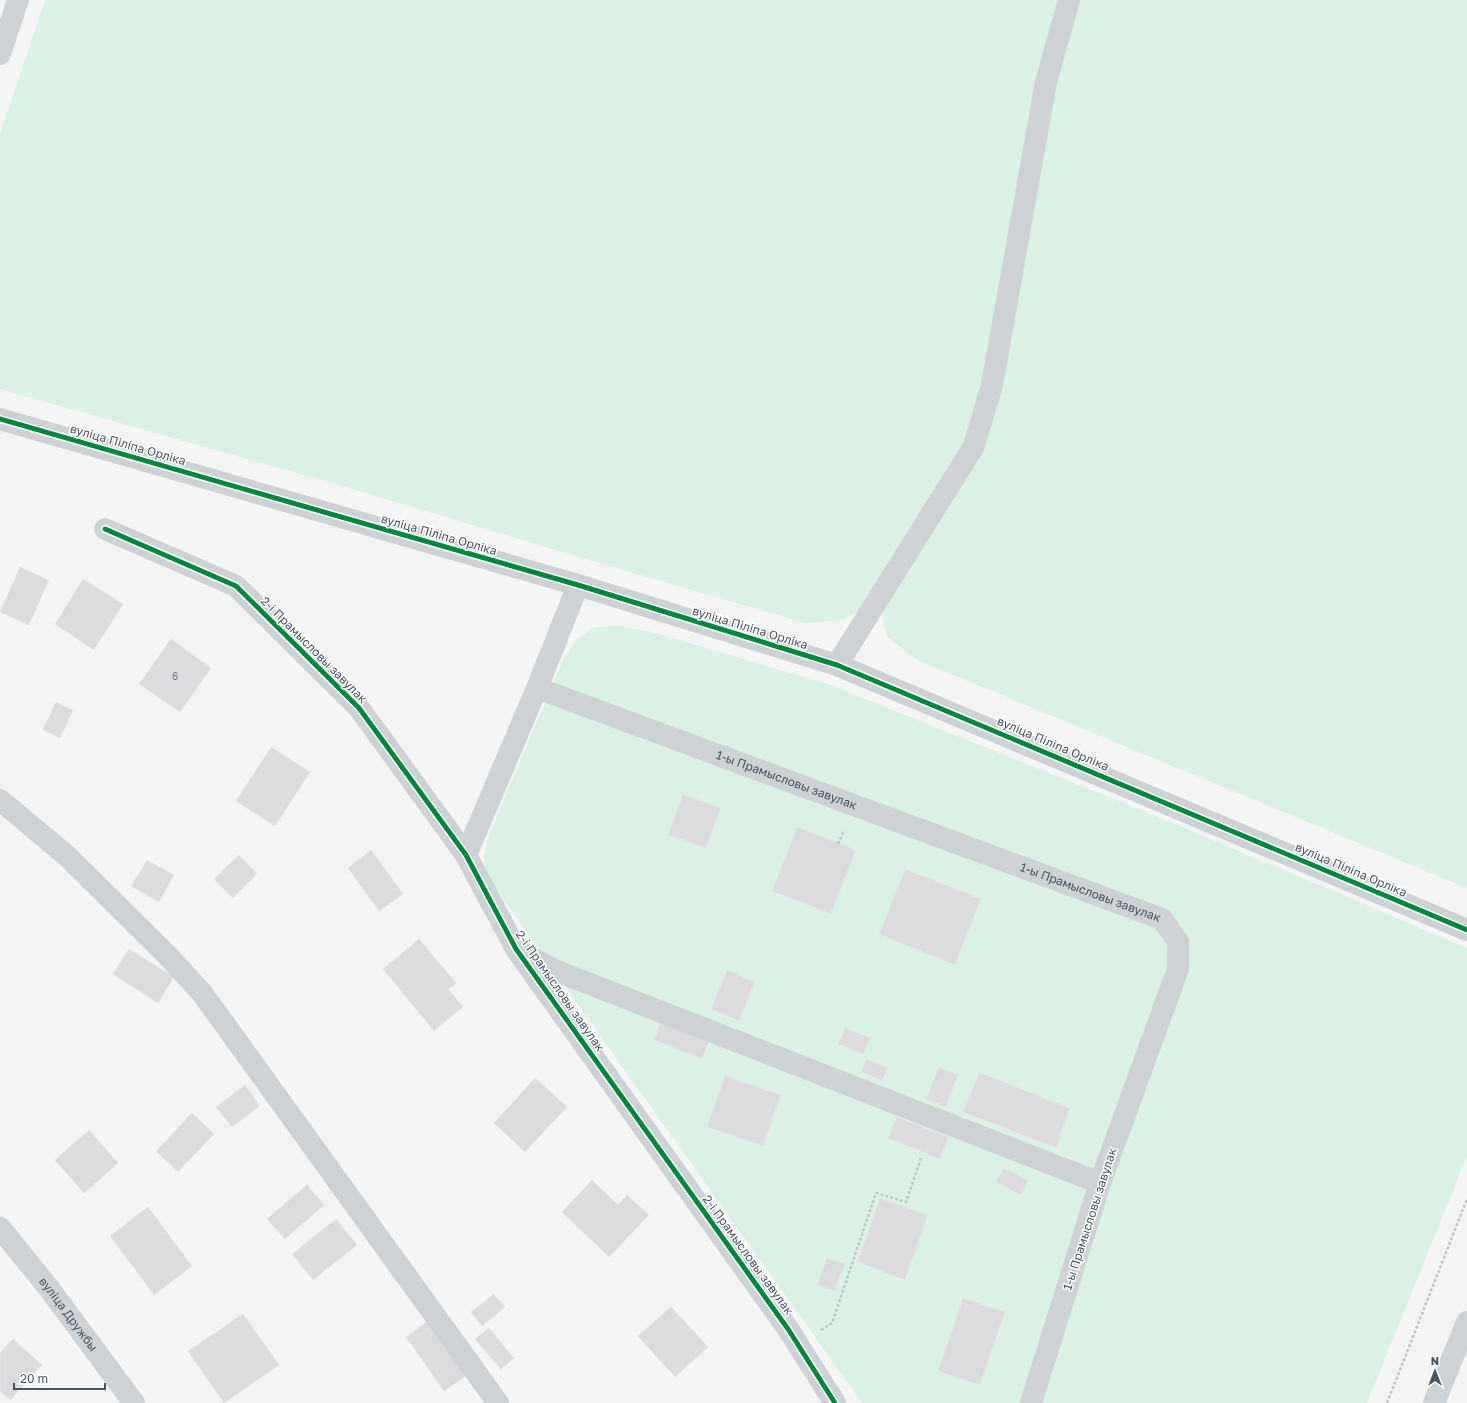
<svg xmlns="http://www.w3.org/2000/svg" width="1467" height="1403" font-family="'Golos Text',sans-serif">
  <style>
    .green { fill: #d9f2e5 }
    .building { fill: #dbdbdd; stroke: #e5e6e7 }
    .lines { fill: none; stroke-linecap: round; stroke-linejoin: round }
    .path { stroke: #bdc8c6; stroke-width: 2.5; stroke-dasharray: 3 2; stroke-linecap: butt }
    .minor { stroke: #cfd2d5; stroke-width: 22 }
    .cycleway-casing { stroke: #fff; stroke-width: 8 }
    .cycleway { stroke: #00873e; stroke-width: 5 }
    .labels { text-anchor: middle; stroke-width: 3; stroke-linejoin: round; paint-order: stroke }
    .number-label { font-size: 10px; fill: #707680 }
    .street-label { font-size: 12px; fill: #4a5360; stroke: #fff }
  </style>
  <rect width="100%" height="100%" fill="#f4f4f4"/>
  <path class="green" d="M45 0H1467V888L917 660 887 637 878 600 843 620 805 623 582 558 332 483 0 389V133Z
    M620 626 652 632 828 684 1161 818 1467 948V1156L1367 1403H862L488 878 484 857 489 834 563 660 576 640 594 627Z"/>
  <path class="building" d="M20 567 49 580 29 625 0 612Z
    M83 579 123 604 94 650 55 624Z
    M171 639 211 668 180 712 139 684Z
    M56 702 73 710 60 738 43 730Z
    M271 747 310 772 275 826 236 801Z
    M683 794 721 808 706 848 668 835Z
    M797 827 856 850 831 914 772 891Z
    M371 850 403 894 379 911 348 868Z
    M239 855 257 874 233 898 214 879Z
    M147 860 174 875 159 902 131 886Z
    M905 869 981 899 955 965 879 934Z
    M419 939 456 983 448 989 463 1007 434 1031 383 969Z
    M129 949 174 977 158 1003 113 974Z
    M727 970 755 982 739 1021 711 1009Z
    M661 1022 709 1041 702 1059 654 1040Z
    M845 1028 870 1038 863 1054 838 1044Z
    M866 1059 888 1068 882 1081 861 1072Z
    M939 1067 958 1075 946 1107 926 1099Z
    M979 1072 1070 1108 1056 1148 963 1112Z
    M725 1076 781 1095 763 1146 707 1127Z
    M535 1078 567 1107 525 1152 494 1123Z
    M245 1085 260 1106 232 1127 216 1107Z
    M192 1113 214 1134 178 1172 156 1151Z
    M897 1117 949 1137 940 1159 888 1138Z
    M89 1130 118 1163 84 1193 55 1160Z
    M1003 1168 1028 1180 1021 1195 996 1182Z
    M592 1180 618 1205 627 1195 649 1215 609 1257 562 1212Z
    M307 1185 324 1205 285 1239 267 1219Z
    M880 1198 928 1215 905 1280 857 1262Z
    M148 1207 192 1266 154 1295 110 1236Z
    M336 1219 357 1245 313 1280 292 1254Z
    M827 1258 845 1264 835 1291 817 1285Z
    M494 1294 505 1307 482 1326 471 1312Z
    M963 1298 1005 1312 980 1385 938 1371Z
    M671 1307 708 1347 675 1377 638 1336Z
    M243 1314 279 1365 224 1403 188 1351Z
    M428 1321 466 1376 444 1391 406 1337Z
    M489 1328 514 1358 501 1369 475 1339Z
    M13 1339 42 1365 10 1400 0 1391V1353Z"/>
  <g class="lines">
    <path class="path" d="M838 844 844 830
      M821 1330 832 1323 876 1193 906 1202 921 1158
      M1387 1403 1467 1199"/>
    <g class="minor">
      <path d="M0 54 18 0"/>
      <path d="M0 419 578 585 837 665 1467 930"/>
      <path d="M105 529 236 586 359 708 466 855 516 949 788 1329 835 1403"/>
      <path d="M837 665 974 446 992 385 1046 82 1069 0"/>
      <path id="s1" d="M537 688 1162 919 1178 942V969L1100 1183 1031 1403"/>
      <path d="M0 800 67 856 167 955 202 993 498 1403"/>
      <path d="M466 855 537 688 578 585"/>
      <path d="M522 952 554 970 1100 1183"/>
      <path id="s2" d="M0 1228 48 1287 134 1403"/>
      <path d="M1434 1403 1467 1322"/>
    </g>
    <g class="cycleway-casing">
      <path id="cycleway" d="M0 419 578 585 837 665 1467 930
        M105 529 236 586 359 708 466 855 516 949 788 1329 835 1403"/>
    </g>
    <use href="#cycleway" class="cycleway"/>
  </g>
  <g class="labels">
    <g class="number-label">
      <text x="175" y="680">6</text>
    </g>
    <g class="street-label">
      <text transform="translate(128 445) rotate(16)" y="4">вуліца Піліпа Орліка</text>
      <text transform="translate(439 535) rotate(16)" y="4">вуліца Піліпа Орліка</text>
      <text transform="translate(750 628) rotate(17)" y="4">вуліца Піліпа Орліка</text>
      <text transform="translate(314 650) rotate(45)" y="4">2-і Прамысловы завулак</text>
      <text transform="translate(1053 744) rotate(23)" y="4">вуліца Піліпа Орліка</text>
      <text dy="4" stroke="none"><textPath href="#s1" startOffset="266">1-ы Прамысловы завулак</textPath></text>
      <text transform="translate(1351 870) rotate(23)" y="4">вуліца Піліпа Орліка</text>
      <text dy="4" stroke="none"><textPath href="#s1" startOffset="590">1-ы Прамысловы завулак</textPath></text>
      <text transform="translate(560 991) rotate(55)" y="4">2-і Прамысловы завулак</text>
      <text transform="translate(1090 1219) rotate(-72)" y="4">1-ы Прамысловы завулак</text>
      <text transform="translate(748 1255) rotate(54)" y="4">2-і Прамысловы завулак</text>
      <text dy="4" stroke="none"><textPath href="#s2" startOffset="110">вуліца Дружбы</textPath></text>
    </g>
  </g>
  <g transform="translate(1435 1371)" stroke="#ffffff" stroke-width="3" paint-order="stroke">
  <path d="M0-3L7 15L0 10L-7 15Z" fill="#4a5360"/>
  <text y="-6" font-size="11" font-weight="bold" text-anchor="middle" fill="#4a5360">N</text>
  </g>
  <path d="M14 1383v6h91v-6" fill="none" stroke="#4a5360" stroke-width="2"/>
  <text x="20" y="1383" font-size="12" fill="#4a5360" stroke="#ffffff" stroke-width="3" paint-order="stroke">20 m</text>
</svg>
